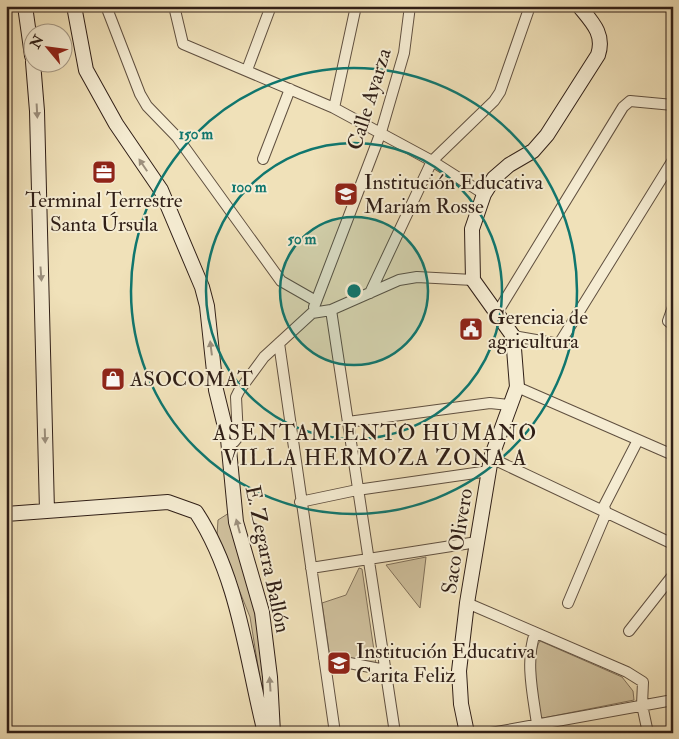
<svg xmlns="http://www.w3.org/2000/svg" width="679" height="739" font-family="'IM FELL Double Pica',serif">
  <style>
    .green { fill: #cfc09d; stroke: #80705a }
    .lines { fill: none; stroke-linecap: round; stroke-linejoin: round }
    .street-casing { stroke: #605040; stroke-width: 12 }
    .secondary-casing { stroke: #301f17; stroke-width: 16 }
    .street { stroke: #f5ecd2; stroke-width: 10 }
    .secondary { stroke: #f5ecd2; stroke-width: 14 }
    .oneway { fill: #9c907e }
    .ring { fill: none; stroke: #0f766e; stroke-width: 2.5 }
    .labels { text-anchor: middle; stroke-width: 4; stroke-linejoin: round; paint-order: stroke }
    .street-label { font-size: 21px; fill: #301f17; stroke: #f5ecd2 }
    .poi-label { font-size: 21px; fill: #301f17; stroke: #f5ecd2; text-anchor: start }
    .neighbourhood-label { font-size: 22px; letter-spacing: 1px; fill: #301f17; stroke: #f5ecd2 }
    .centre { fill: #0f766e; stroke: #f5ecd2; stroke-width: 2.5 }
    .ring-label { font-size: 15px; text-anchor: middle; font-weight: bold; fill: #0f766e; stroke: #f5ecd2; stroke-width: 4; stroke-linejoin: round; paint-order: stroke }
  </style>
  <rect width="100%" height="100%" fill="#f0e1b9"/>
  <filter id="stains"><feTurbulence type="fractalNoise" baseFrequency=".004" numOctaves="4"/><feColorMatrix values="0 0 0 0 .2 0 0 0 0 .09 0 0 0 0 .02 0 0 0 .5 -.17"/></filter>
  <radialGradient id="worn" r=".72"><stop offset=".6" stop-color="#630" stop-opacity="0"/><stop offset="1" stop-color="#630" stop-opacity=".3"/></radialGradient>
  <path class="green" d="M229 513 259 617 269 694 263 697 250 617 217 535 218 520Z
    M426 557 420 608 386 565Z
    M359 568 362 569 376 664 330 658 322 603 346 595Z
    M540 641 622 677 633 691 634 700 543 718 540 716C538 699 530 654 540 641Z"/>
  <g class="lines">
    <g class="street-casing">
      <path id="street" d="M106 6 140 94 147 106 177 137 281 281 316 301
        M174 6 183 44 334 108 432 161 484 194
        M247 70 271 6
        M334 108 356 6
        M263 159 290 89
        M370 293 432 161 494 101 500 92 530 6
        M314 307 381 132 404 53 410 6
        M673 307 668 321 673 325
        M331 310 395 733
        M497 313 623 107 630 101 673 105
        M513 336 559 344 673 160
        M279 343 335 733
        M517 387 673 455
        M348 422 490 403 509 405
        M228 443 234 442 238 437 236 397 239 391 264 357 312 313 331 310 399 280 417 277 473 280
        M491 458 673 544
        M300 502 357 490 489 471
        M311 568 477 542
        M467 603 627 672 643 682 642 705 648 733
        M568 603 606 513 604 506 638 440
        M629 631 673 575
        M535 633C525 661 533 695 537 724
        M324 658 385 670
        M491 733 673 700"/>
    </g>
    <g class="secondary-casing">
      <path id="secondary" d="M25 6 32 56
        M74 6 86 70 116 124 161 190 202 287 207 306 216 390 228 439 236 522 262 612 270 677 273 733
        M33 62 37 111 47 511
        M6 514 168 502 196 512C239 578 246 658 265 733
        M467 733 461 704 459 671 467 603 491 458 517 387 513 336 473 280 472 229 484 194 494 178 509 165 533 151 547 135 598 55C605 34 592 22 579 6"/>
    </g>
    <use href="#street" class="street"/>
    <use href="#secondary" class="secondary"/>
  </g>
  <defs><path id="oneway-solid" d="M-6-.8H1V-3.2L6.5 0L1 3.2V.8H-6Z" transform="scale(1.25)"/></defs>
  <g class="oneway">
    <use href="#oneway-solid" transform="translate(37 111) rotate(87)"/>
    <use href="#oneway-solid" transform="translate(143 165) rotate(-124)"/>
    <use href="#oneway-solid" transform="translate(41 274) rotate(86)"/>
    <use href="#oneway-solid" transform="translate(211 348) rotate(-97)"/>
    <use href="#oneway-solid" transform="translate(45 436) rotate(88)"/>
    <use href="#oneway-solid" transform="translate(238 526) rotate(-105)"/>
    <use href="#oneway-solid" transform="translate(270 684) rotate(-94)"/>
  </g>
  <circle cx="354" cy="291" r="74" fill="#0f766e" fill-opacity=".12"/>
  <g class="ring">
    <circle cx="354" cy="291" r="74"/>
    <circle cx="354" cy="291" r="148"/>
    <circle cx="354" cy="291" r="223"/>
  </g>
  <defs>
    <g id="office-square" transform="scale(1.25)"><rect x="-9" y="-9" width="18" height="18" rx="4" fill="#8f2418" stroke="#f5ecd2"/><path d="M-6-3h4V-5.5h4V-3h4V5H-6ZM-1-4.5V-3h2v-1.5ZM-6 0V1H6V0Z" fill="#fff"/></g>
    <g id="school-square" transform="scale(1.25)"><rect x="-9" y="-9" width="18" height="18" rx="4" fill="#8f2418" stroke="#f5ecd2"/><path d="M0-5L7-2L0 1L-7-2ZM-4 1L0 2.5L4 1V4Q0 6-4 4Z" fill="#fff"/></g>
    <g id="civic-square" transform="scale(1.25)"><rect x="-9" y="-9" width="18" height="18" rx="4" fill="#8f2418" stroke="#f5ecd2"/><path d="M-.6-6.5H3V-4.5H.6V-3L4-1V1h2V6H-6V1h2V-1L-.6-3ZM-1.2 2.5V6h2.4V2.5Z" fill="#fff"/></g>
    <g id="shop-square" transform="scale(1.25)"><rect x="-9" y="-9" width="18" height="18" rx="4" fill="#8f2418" stroke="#f5ecd2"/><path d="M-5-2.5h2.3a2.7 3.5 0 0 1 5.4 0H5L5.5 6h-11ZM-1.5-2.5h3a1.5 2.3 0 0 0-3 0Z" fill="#fff"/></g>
  </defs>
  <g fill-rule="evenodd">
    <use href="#office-square" x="104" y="172"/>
    <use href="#school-square" x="346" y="194"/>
    <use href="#civic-square" x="471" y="329"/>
    <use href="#shop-square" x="113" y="379"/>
    <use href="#school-square" x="339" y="663"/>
  </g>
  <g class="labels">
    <g class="street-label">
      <text transform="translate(369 99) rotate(-73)" y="7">Calle Ayarza</text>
      <text transform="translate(457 541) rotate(-81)" y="7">Saco Olivero</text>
      <text transform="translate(268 559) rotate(78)" y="7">E. Zegarra Ballón</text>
    </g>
    <g class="poi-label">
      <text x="364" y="189">Institución Educativa<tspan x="364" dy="24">Mariam Rosse</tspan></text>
      <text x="104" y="207" text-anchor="middle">Terminal Terrestre<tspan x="104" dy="24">Santa Úrsula</tspan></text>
      <text x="488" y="324">Gerencia de<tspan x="488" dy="24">agricultura</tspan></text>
      <text x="130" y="386">ASOCOMAT</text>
      <text x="356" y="658">Institución Educativa<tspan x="356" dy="24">Carita Feliz</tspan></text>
    </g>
    <g class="neighbourhood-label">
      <text x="375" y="440">ASENTAMIENTO HUMANO<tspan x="375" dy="25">VILLA HERMOZA ZONA A</tspan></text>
    </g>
  </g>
  <circle cx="354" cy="291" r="8" class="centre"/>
  <g class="ring-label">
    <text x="196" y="139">150 m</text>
    <text x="249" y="192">100 m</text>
    <text x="302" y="244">50 m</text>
  </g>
  <rect width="679" height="739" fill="none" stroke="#f0e1b9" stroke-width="25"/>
  <rect x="8" y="8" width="664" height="724" fill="none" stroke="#301f17" stroke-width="2.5"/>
  <rect x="12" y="12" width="654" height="714" fill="none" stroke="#301f17"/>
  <g transform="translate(48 48) rotate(299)"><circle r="24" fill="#f5ecd2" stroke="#a69a87"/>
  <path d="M0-4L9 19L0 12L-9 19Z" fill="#8f2418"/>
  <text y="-8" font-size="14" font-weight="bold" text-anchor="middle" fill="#301f17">N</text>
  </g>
  <rect width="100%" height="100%" filter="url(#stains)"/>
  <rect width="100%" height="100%" fill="url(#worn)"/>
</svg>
